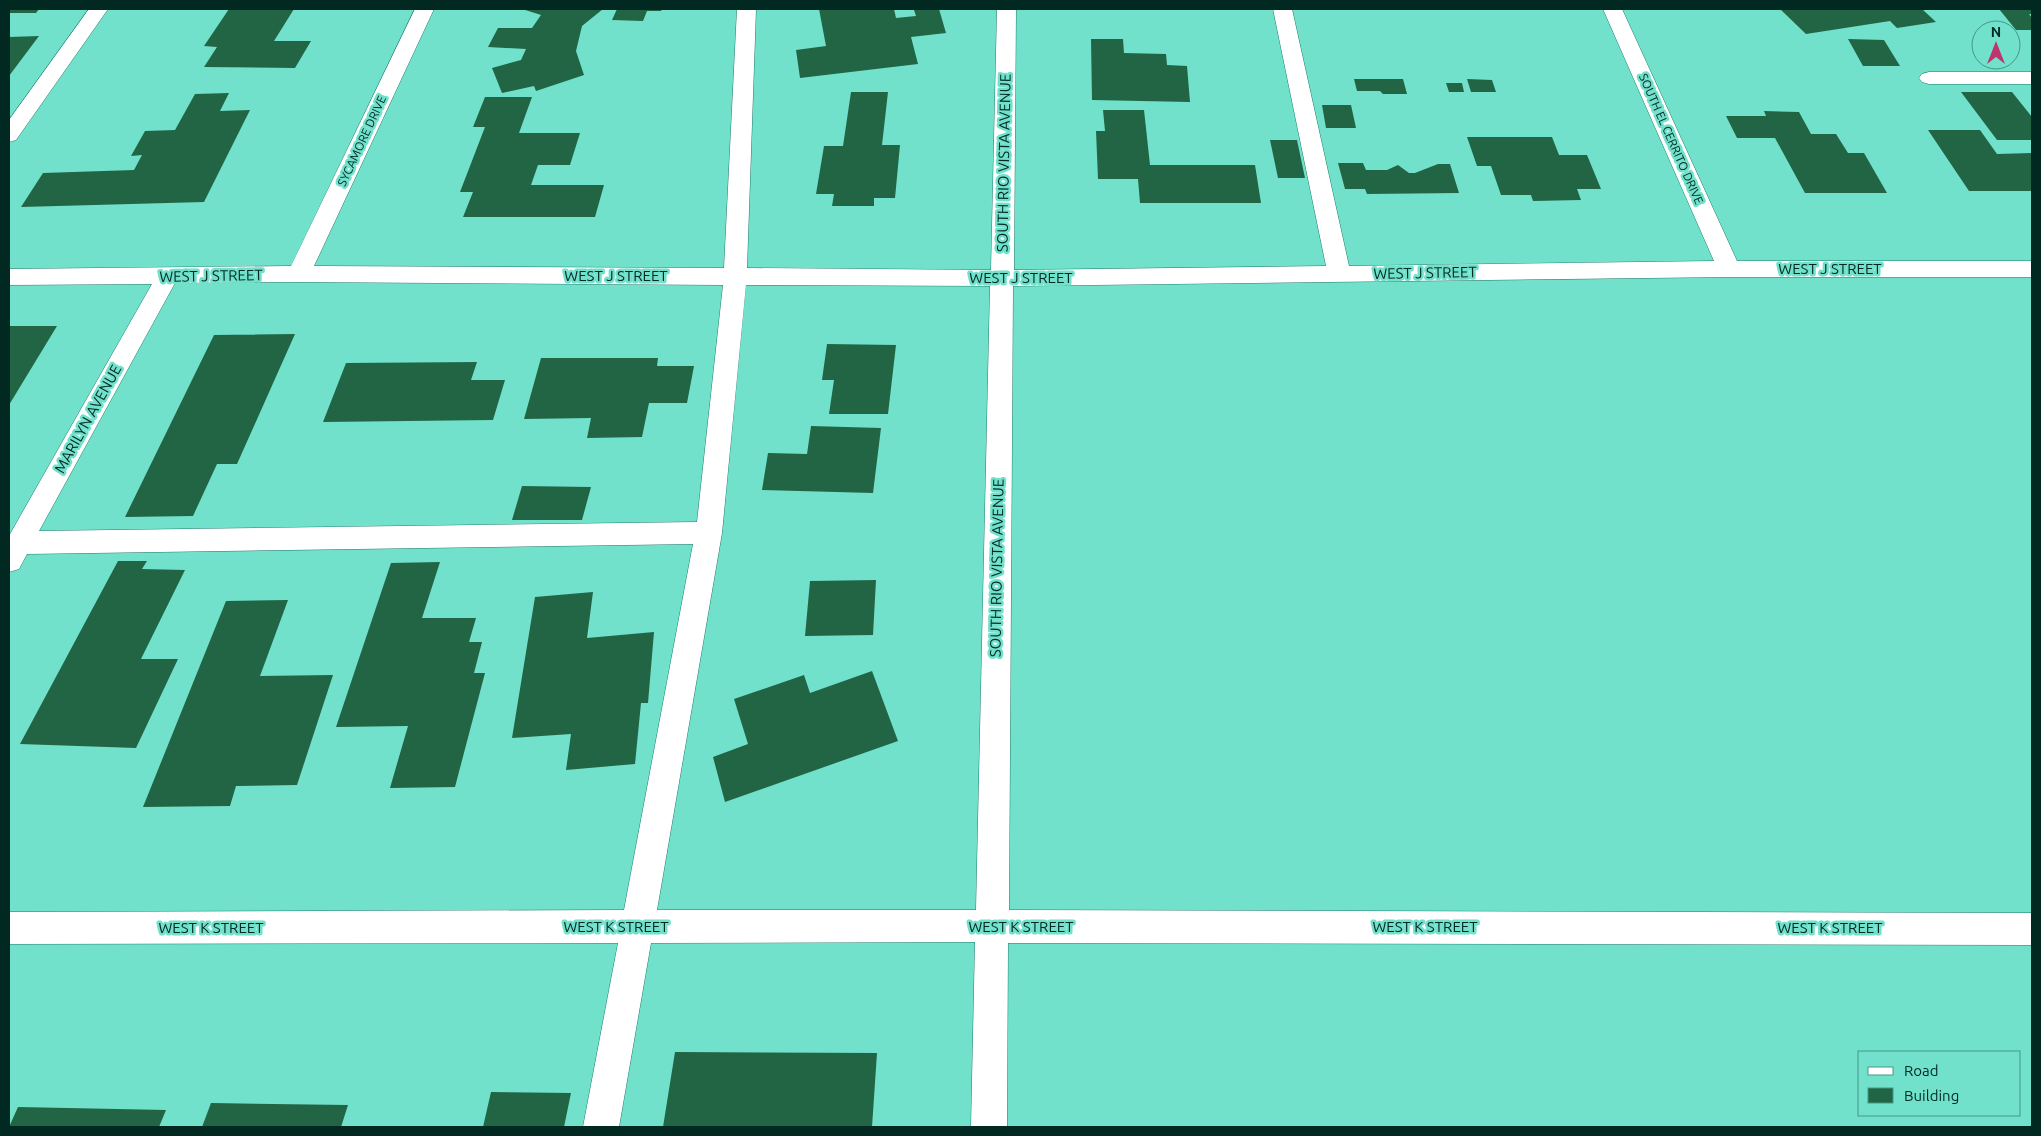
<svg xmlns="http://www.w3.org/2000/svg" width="2041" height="1136" font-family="Ubuntu,sans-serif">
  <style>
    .building { fill: #226545 }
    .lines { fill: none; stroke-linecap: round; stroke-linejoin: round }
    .minor-casing { stroke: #227d6d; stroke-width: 1 }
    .minor { fill: #fff; fill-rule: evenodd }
    .labels { text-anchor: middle; stroke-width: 5; stroke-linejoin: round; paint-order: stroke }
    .far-street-label { font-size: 12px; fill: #022822; stroke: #71e1cb }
    .street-label { font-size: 15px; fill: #022822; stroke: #71e1cb }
  </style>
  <rect width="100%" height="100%" fill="#71e1cb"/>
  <path class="building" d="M9 9H39L36 13H9Z
    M229 9H294L274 41H311L295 68 204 67 217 47 204 46Z
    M522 9H603L582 26 576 51 584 75 536 91 534 86 502 93 492 68 521 60 526 49 488 47 498 28H532L541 15Z
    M617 9H662L661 11H647L643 21 612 20Z
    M819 9H894L896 18 916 16 914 10 939 9 946 33 911 37 918 64 800 78 796 50 826 46Z
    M1780 9H1922L1936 22 1897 28 1890 21 1806 34Z
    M1999 9H2032V14H2029L2032 18V30H2016Z
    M39 36 9 76V37Z
    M1091 39H1123L1124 53 1166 54 1167 65 1187 66 1190 102 1092 100Z
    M1848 39 1884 40 1900 66H1863Z
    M1354 79H1403L1407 94H1383L1380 91H1357Z
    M1467 79 1492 80 1496 92H1471Z
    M1446 83H1462L1464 92H1449Z
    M851 92H888L882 145H900L895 198H874V206H832L834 194H816L824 146H843Z
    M1961 92H2012L2032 117V140H1997Z
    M229 93 220 111 250 110 204 202 21 207 43 173 134 170 142 155 131 156 145 131 175 130 195 94Z
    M485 97H532L519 133H580L570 165H538L531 185H604L595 217H463L473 192H460L485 127H473Z
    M1322 105H1351L1356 128H1326Z
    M1103 110H1144L1150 165H1255L1261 203H1140L1138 179H1098L1096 131H1105Z
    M1764 111 1799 112 1811 134H1836L1848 153H1864L1887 193H1805L1775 138H1737L1726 116H1766Z
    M1928 130H1980L1997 154 2032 153V191H1969Z
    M1467 137H1552L1559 155H1587L1601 189H1577L1581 200 1533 201 1531 195H1501L1491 166H1477Z
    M1270 140H1297L1305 178H1278Z
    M1338 163H1363L1366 170H1387L1398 165 1409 173H1415L1438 164H1450L1459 193 1367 194 1365 189H1345Z
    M9 326H57L9 405Z
    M295 334 237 464H217L193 516 125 517 214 335Z
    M827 344 896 345 888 414H829L834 380H822Z
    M541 358H658L657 366H694L687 403H649L642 437 587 438 591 418 524 419Z
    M477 362 471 380H505L493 420 323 422 346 363Z
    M811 426 881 428 873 493 762 490 768 453 807 454Z
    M522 486 591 487 582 520H512Z
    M118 561H147L142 569 185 570 141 659H178L136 748 20 744Z
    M440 562 422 618H476L469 642H482L474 673H485L455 787 390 788 408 726 336 727 391 563Z
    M876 580 873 635 805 636 810 581Z
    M593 592 587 638 654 632 648 703H641L635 764 566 770 571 734 512 738 535 597Z
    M288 600 260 676 333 675 297 785 236 786 230 806 143 807 226 601Z
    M872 671 898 741 725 802 713 757 748 744 734 699 804 675 810 693Z
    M675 1052 877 1053 872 1127H663Z
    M491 1092 571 1093 564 1127H483Z
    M211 1103 348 1105 341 1127H202Z
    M18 1107 166 1110 159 1127H9Z"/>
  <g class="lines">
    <g class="minor-casing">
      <path id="minor" d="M89 9H108L16 140 9 142V120Z
        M415 9H434L314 266 724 268 737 9H756L747 268 991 270 997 9H1016L1014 270 1326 266 1273 9H1292L1349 266 1714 261 1603 9H1622L1737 261H2032V277H1729L1013 286 1009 910 2032 913V945L1008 943 1007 1127H971L975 942 651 943 619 1127H583L618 943 9 944V912L624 910 693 544 27 554 19 569 9 572V536L152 284 9 285V269L291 266ZM299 282 723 285 697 522 39 531 175 283ZM746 285 990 286 976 910H657L722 533Z
        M1929 72H2032V84H1929L1922 82 1919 78 1922 74Z"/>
    </g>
    <use href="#minor" class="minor"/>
  </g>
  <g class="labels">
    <g class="far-street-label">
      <text transform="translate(1671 139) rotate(66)" y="4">SOUTH EL CERRITO DRIVE</text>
      <text transform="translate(362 141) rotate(-65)" y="4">SYCAMORE DRIVE</text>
    </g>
    <g class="street-label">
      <text transform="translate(1004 163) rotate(-89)" y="5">SOUTH RIO VISTA AVENUE</text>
      <text x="1830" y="274">WEST J STREET</text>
      <text transform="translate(1425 273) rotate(-1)" y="5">WEST J STREET</text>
      <text transform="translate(211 276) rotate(-1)" y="5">WEST J STREET</text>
      <text x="616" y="281">WEST J STREET</text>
      <text x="1021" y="283">WEST J STREET</text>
      <text transform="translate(88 419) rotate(-61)" y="5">MARILYN AVENUE</text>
      <text transform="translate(997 568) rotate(-89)" y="5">SOUTH RIO VISTA AVENUE</text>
      <text x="616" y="932">WEST K STREET</text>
      <text x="1021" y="932">WEST K STREET</text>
      <text x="1425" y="932">WEST K STREET</text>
      <text x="211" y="933">WEST K STREET</text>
      <text x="1830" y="933">WEST K STREET</text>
    </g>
  </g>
  <rect width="2041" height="1136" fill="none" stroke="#022822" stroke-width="20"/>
  <rect x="1858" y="1051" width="162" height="65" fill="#71e1cb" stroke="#459787"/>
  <rect x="1868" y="1067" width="25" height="8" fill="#ffffff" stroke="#459787"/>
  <text x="1904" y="1076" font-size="15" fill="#022822">Road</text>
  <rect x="1868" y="1088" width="25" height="15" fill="#226545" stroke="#459787"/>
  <text x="1904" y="1101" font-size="15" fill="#022822">Building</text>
  <g transform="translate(1996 45)"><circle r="24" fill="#71e1cb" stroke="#459787"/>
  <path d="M0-4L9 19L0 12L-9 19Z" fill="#be346f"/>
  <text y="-8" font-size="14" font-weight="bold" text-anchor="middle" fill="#022822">N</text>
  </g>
</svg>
